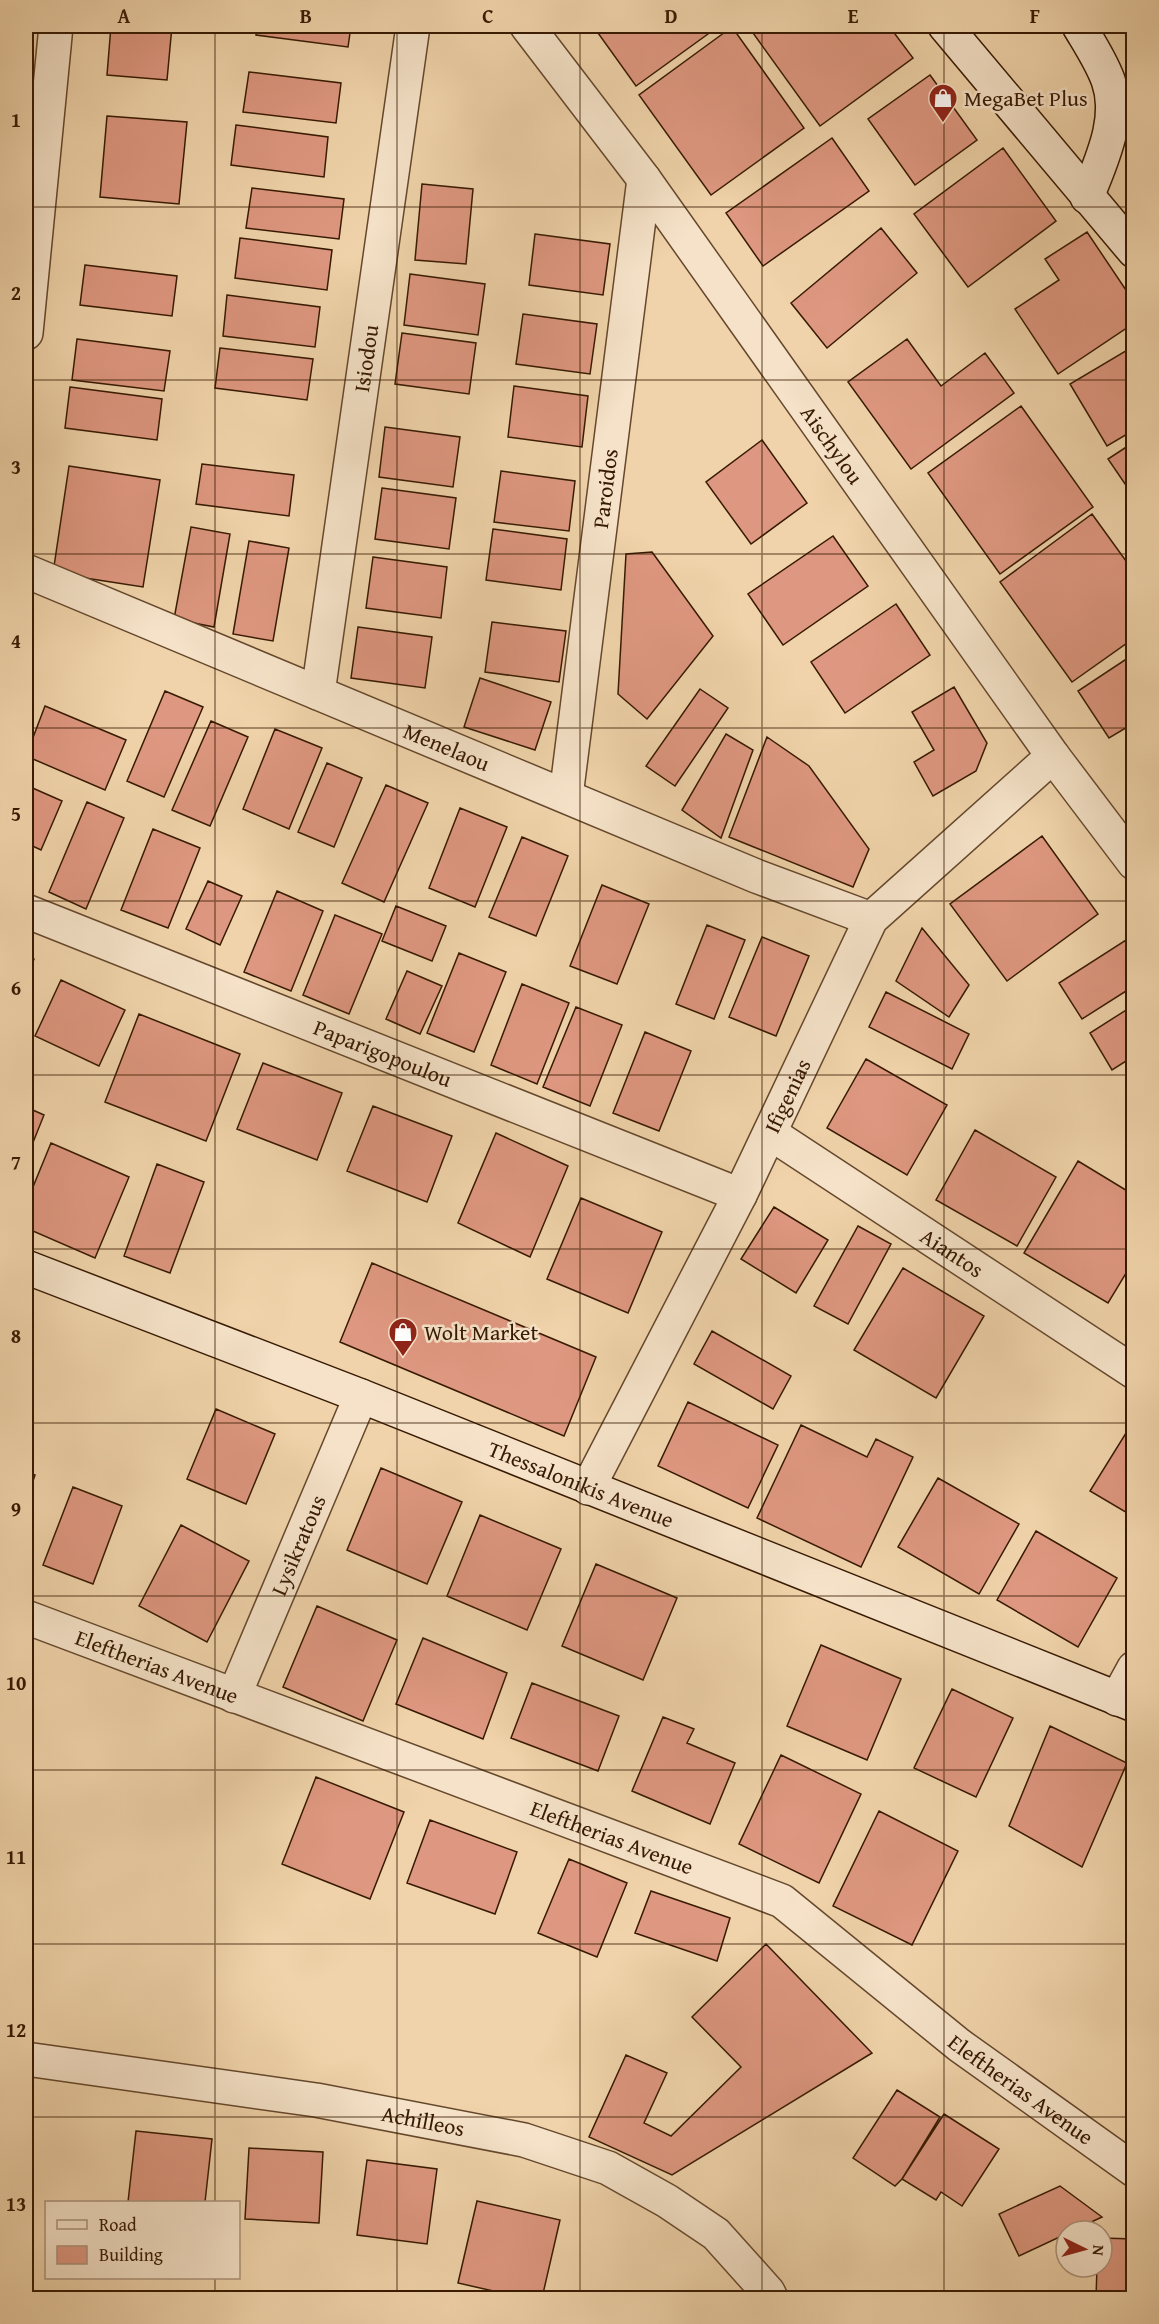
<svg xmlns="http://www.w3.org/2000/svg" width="1159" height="2324" font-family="'Gentium Book Plus',serif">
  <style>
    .building { fill: #de9780; stroke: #371a02; stroke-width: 1.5 }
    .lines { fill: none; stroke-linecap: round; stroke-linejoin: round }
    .street-casing { stroke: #65482c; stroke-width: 36 }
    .secondary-casing { stroke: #371a02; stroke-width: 36 }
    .street { stroke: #f5e2c8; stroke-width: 33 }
    .secondary { stroke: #f5e2c8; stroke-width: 33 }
    .grid { fill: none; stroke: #371a02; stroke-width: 1.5; stroke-opacity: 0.55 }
    .labels { text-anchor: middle; stroke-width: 5; stroke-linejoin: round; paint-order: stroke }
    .poi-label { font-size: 22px; fill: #371a02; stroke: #f5e2c8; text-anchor: start }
    .street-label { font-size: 22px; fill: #371a02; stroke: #f5e2c8 }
    .neatline { fill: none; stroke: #371a02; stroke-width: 2 }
    .grid-label { font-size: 20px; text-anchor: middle; font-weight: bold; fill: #371a02 }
  </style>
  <rect width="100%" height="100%" fill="#f0d3aa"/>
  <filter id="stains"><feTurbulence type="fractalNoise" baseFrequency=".00333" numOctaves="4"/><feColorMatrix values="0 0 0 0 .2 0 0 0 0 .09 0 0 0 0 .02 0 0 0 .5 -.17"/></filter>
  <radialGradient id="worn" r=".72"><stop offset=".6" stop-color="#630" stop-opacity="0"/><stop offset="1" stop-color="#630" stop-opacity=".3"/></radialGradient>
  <path class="building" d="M111 26H172L167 80 107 75Z
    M257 26H351L348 47 256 35Z
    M593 26H719L636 86Z
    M748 26H889L913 58 820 126Z
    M732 27 804 128 711 195 639 95Z
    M249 72 341 83 336 123 243 112Z
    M930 75 977 140 915 185 868 119Z
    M107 116 187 122 179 204 100 197Z
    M236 125 328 137 324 177 231 165Z
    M832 138 869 191 763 266 726 213Z
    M1003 148 1056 221 968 287 914 214Z
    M422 184 473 189 466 264 415 260Z
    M252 188 344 199 339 239 246 228Z
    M881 228 917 273 827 348 791 303Z
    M1087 232 1134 302V323L1058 374 1015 309 1059 280 1045 259Z
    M535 234 610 244 603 295 529 285Z
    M240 238 332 250 327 290 235 278Z
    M85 265 177 276 172 316 80 305Z
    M410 274 485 284 478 335 404 325Z
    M227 295 320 307 315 347 223 336Z
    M523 314 597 324 590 374 516 364Z
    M402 333 476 343 469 394 395 384Z
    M77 339 170 351 164 391 72 380Z
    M907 339 941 386 985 353 1014 393 911 469 848 382Z
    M1134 346V430L1107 446 1070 384Z
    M220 348 313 359 307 400 215 388Z
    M514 386 588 396 582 447 508 437Z
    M70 387 162 399 157 440 65 428Z
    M1021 406 1093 507 1000 574 928 473Z
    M385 427 460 437 453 487 379 477Z
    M762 440 807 503 751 544 706 482Z
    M1134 442V497L1108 459Z
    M202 464 294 475 289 516 196 504Z
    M69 466 160 480 143 587 53 573Z
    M501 471 575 481 569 531 494 522Z
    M382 488 456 498 449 549 375 539Z
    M1092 514 1134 572V638L1072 682 1000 582Z
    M191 527 230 534 214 627 174 619Z
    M493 529 567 539 561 590 486 580Z
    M833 536 868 586 783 645 748 594Z
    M249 541 289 548 273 641 233 634Z
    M652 552 713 636 647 719 618 694 626 554Z
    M373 557 447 567 441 618 366 608Z
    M896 604 930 655 845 713 811 662Z
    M492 622 566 631 559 682 485 672Z
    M358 627 432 637 425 688 351 678Z
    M1134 654V723L1109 738 1078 691Z
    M480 678 551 702 535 750 464 727Z
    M954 687 987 743 976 771 933 796 914 762 934 750 912 712Z
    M700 689 728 708 675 786 646 766Z
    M165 691 203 707 164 797 127 781Z
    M45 706 126 740 105 790 26 756Z
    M211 721 248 737 210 826 172 810Z
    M275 729 322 748 289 829 243 809Z
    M726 734 753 750 721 838 682 810Z
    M767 737 809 766 869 849 853 887 729 837Z
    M327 763 362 778 334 847 298 832Z
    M386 785 428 803 384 902 342 883Z
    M28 786 62 801 41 850 26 843V793Z
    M87 802 124 818 86 909 49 892Z
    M460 808 507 827 475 907 429 888Z
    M153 829 200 848 168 928 121 910Z
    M1042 836 1098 914 1007 981 950 904Z
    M522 837 568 856 536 936 489 917Z
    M208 881 242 896 220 945 186 929Z
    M602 885 649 904 617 984 570 966Z
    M277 891 323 911 291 991 244 972Z
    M396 906 446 926 432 961 382 941Z
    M335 915 382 934 349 1014 303 995Z
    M707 925 745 940 714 1019 676 1004Z
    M922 928 969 985 949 1017 896 981Z
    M762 937 809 956 776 1036 729 1017Z
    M1126 940 1134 952V986L1082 1019 1059 983Z
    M459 953 506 972 474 1052 427 1033Z
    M26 955 34 959 26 978Z
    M407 971 442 986 420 1034 386 1019Z
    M61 980 125 1010 99 1066 35 1036Z
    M522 984 569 1003 537 1084 491 1065Z
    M886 992 969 1034 952 1069 869 1027Z
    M1134 1005V1056L1112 1070 1090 1033Z
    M576 1007 622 1025 590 1106 543 1087Z
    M139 1014 240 1054 206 1141 105 1102Z
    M645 1032 691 1051 659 1131 613 1113Z
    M866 1059 947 1105 907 1175 827 1128Z
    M263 1063 342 1093 317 1160 237 1129Z
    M373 1106 452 1136 427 1202 347 1171Z
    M26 1107 44 1115 26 1160Z
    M975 1130 1056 1177 1017 1246 936 1200Z
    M496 1133 568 1166 530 1257 458 1223Z
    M51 1143 129 1177 95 1258 26 1228V1204Z
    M1078 1161 1134 1195V1260L1108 1303 1024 1253Z
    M157 1164 204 1182 170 1273 124 1256Z
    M581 1198 662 1232 628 1313 547 1279Z
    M774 1207 828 1240 796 1293 741 1259Z
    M858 1226 891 1244 848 1324 814 1306Z
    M372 1263 596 1357 564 1436 340 1342Z
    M903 1268 984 1316 936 1398 854 1350Z
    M712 1331 791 1376 773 1409 694 1364Z
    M688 1402 778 1445 748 1508 658 1466Z
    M216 1409 275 1434 246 1504 187 1479Z
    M801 1425 867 1457 876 1439 913 1457 861 1567 757 1518Z
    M1126 1433 1134 1438V1517L1090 1491Z
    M381 1468 462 1502 427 1584 347 1550Z
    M26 1472 35 1475 26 1502Z
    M938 1478 1019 1524 979 1594 898 1547Z
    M73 1487 122 1506 93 1584 43 1565Z
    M480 1515 561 1549 527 1630 447 1596Z
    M181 1525 249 1561 207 1642 139 1606Z
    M1036 1531 1117 1578 1078 1647 997 1600Z
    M596 1564 677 1598 643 1680 562 1646Z
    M317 1606 397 1640 363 1721 283 1687Z
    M423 1638 507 1673 483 1739 396 1704Z
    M821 1645 901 1679 867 1760 787 1726Z
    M532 1683 619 1716 598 1771 511 1738Z
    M952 1689 1013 1718 976 1797 914 1768Z
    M663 1717 694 1729 687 1743 735 1763 710 1824 632 1791Z
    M1050 1726 1127 1763 1082 1867 1009 1826Z
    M781 1755 861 1794 819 1883 739 1844Z
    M316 1777 404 1812 370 1899 282 1864Z
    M879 1811 958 1851 912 1945 833 1906Z
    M430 1820 517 1852 495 1914 407 1883Z
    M569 1859 627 1883 597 1957 538 1933Z
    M651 1891 730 1918 717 1961 635 1933Z
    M766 1944 872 2053 672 2175 589 2137 626 2055 667 2073 644 2123 671 2136 741 2067 692 2017Z
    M897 2090 940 2117 902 2179 895 2186 853 2158Z
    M944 2114 999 2149 962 2206 941 2192 936 2200 902 2179Z
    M136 2131 212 2139 205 2202H128Z
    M249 2148 323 2152 319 2223 245 2219Z
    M367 2160 437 2169 427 2244 357 2235Z
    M1060 2186 1102 2217 1072 2231H1066V2234L1019 2256 999 2214Z
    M477 2201 560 2220 542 2298H524L458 2283Z
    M1102 2238 1134 2239V2298H1096L1097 2267H1102Z"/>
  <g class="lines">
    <g class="street-casing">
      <g id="street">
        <path id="s1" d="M527 26 644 179 1053 756 1134 863"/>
        <path d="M26 333 56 26"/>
        <path id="s2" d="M26 571 756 876 871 919"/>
        <path id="s3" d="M318 693 413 26"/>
        <path id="s4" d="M566 796 644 179"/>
        <path id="s5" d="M26 911 740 1195"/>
        <path id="s6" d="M770 1133 1134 1372"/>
        <path id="s7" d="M588 1488 740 1195 871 919 1053 756"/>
        <path id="s8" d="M26 1617 782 1901 959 2045 1134 2170"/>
        <path id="s9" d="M234 1696 361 1396"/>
        <path d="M1117 1699 1134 1668"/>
        <path id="s10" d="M26 2059 316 2100 524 2140 608 2168 667 2201 716 2234 768 2292 771 2298"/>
      </g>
    </g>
    <g class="secondary-casing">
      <g id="secondary">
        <path d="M945 26 1134 251"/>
        <path d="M1079 26C1089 43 1101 61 1108 80 1122 119 1101 161 1087 197"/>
        <path id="s11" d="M26 1267 361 1396 1134 1705"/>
      </g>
    </g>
    <use href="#street" class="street"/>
    <use href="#secondary" class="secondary"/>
  </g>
  <path class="grid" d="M215 26V2202M397 26V2298M580 26V2298M762 26V2298M944 26V2298M26 207H1134M26 380H1134M26 554H1134M26 728H1134M26 901H1134M26 1075H1134M26 1249H1134M26 1423H1134M26 1596H1134M26 1770H1134M26 1944H1134M26 2117H1134M215 2278V2298"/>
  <defs>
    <g id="shop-pin" transform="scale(1.5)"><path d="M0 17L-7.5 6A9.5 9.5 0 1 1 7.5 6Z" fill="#8f2418" stroke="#f5e2c8"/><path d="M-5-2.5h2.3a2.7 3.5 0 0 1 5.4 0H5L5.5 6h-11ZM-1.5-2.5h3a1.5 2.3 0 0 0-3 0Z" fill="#fff"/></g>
  </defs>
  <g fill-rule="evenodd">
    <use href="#shop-pin" x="943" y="98"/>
    <use href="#shop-pin" x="403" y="1332"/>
  </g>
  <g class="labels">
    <g class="poi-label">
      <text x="964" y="106">MegaBet Plus</text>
      <text x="424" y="1340">Wolt Market</text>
    </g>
    <g class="street-label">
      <text dy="8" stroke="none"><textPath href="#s3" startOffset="338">Isiodou</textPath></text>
      <text dy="8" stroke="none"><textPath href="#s1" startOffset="518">Aischylou</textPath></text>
      <text dy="8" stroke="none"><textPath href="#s4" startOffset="310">Paroidos</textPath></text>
      <text dy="8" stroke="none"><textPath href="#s2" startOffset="456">Menelaou</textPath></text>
      <text dy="8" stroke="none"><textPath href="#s5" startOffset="384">Paparigopoulou</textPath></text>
      <text dy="8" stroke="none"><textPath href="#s7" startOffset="440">Ifigenias</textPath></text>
      <text dy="8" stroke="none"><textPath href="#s6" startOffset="218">Aiantos</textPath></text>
      <text dy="8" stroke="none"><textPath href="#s11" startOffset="596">Thessalonikis Avenue</textPath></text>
      <text dy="8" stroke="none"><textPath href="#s9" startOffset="164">Lysikratous</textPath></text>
      <text dy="8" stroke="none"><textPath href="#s8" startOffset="140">Eleftherias Avenue</textPath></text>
      <text dy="8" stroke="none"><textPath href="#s8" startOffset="626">Eleftherias Avenue</textPath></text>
      <text dy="8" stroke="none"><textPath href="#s8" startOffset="1112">Eleftherias Avenue</textPath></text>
      <text dy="8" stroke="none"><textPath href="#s10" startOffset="402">Achilleos</textPath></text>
    </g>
  </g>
  <rect width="1159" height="2324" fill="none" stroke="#f0d3aa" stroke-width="66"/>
  <rect x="45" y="2201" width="195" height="78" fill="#f5e2c8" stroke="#a99279" stroke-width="1.5"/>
  <rect x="57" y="2220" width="30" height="9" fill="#f5e2c8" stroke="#a99279" stroke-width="1.5"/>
  <text x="99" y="2231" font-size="18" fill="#371a02">Road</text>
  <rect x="57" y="2246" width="30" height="18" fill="#de9780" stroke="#a99279" stroke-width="1.5"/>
  <text x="99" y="2261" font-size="18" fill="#371a02">Building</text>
  <g transform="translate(1084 2249) rotate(95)"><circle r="28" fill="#f5e2c8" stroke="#a99279" stroke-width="1.5"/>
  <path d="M0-4.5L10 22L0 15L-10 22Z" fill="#8f2418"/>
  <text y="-9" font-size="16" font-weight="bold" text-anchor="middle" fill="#371a02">N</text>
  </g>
  <rect x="33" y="33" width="1093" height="2258" class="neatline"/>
  <g class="grid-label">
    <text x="124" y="23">A</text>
    <text x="306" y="23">B</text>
    <text x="488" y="23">C</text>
    <text x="671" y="23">D</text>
    <text x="853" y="23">E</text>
    <text x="1035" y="23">F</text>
    <text x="16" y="127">1</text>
    <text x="16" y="300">2</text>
    <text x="16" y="474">3</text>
    <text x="16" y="648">4</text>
    <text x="16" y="821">5</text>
    <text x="16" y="995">6</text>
    <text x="16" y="1169">7</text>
    <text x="16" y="1343">8</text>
    <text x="16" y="1516">9</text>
    <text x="16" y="1690">10</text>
    <text x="16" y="1864">11</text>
    <text x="16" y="2037">12</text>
    <text x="16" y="2211">13</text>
  </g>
  <rect width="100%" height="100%" filter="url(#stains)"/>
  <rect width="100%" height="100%" fill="url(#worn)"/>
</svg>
